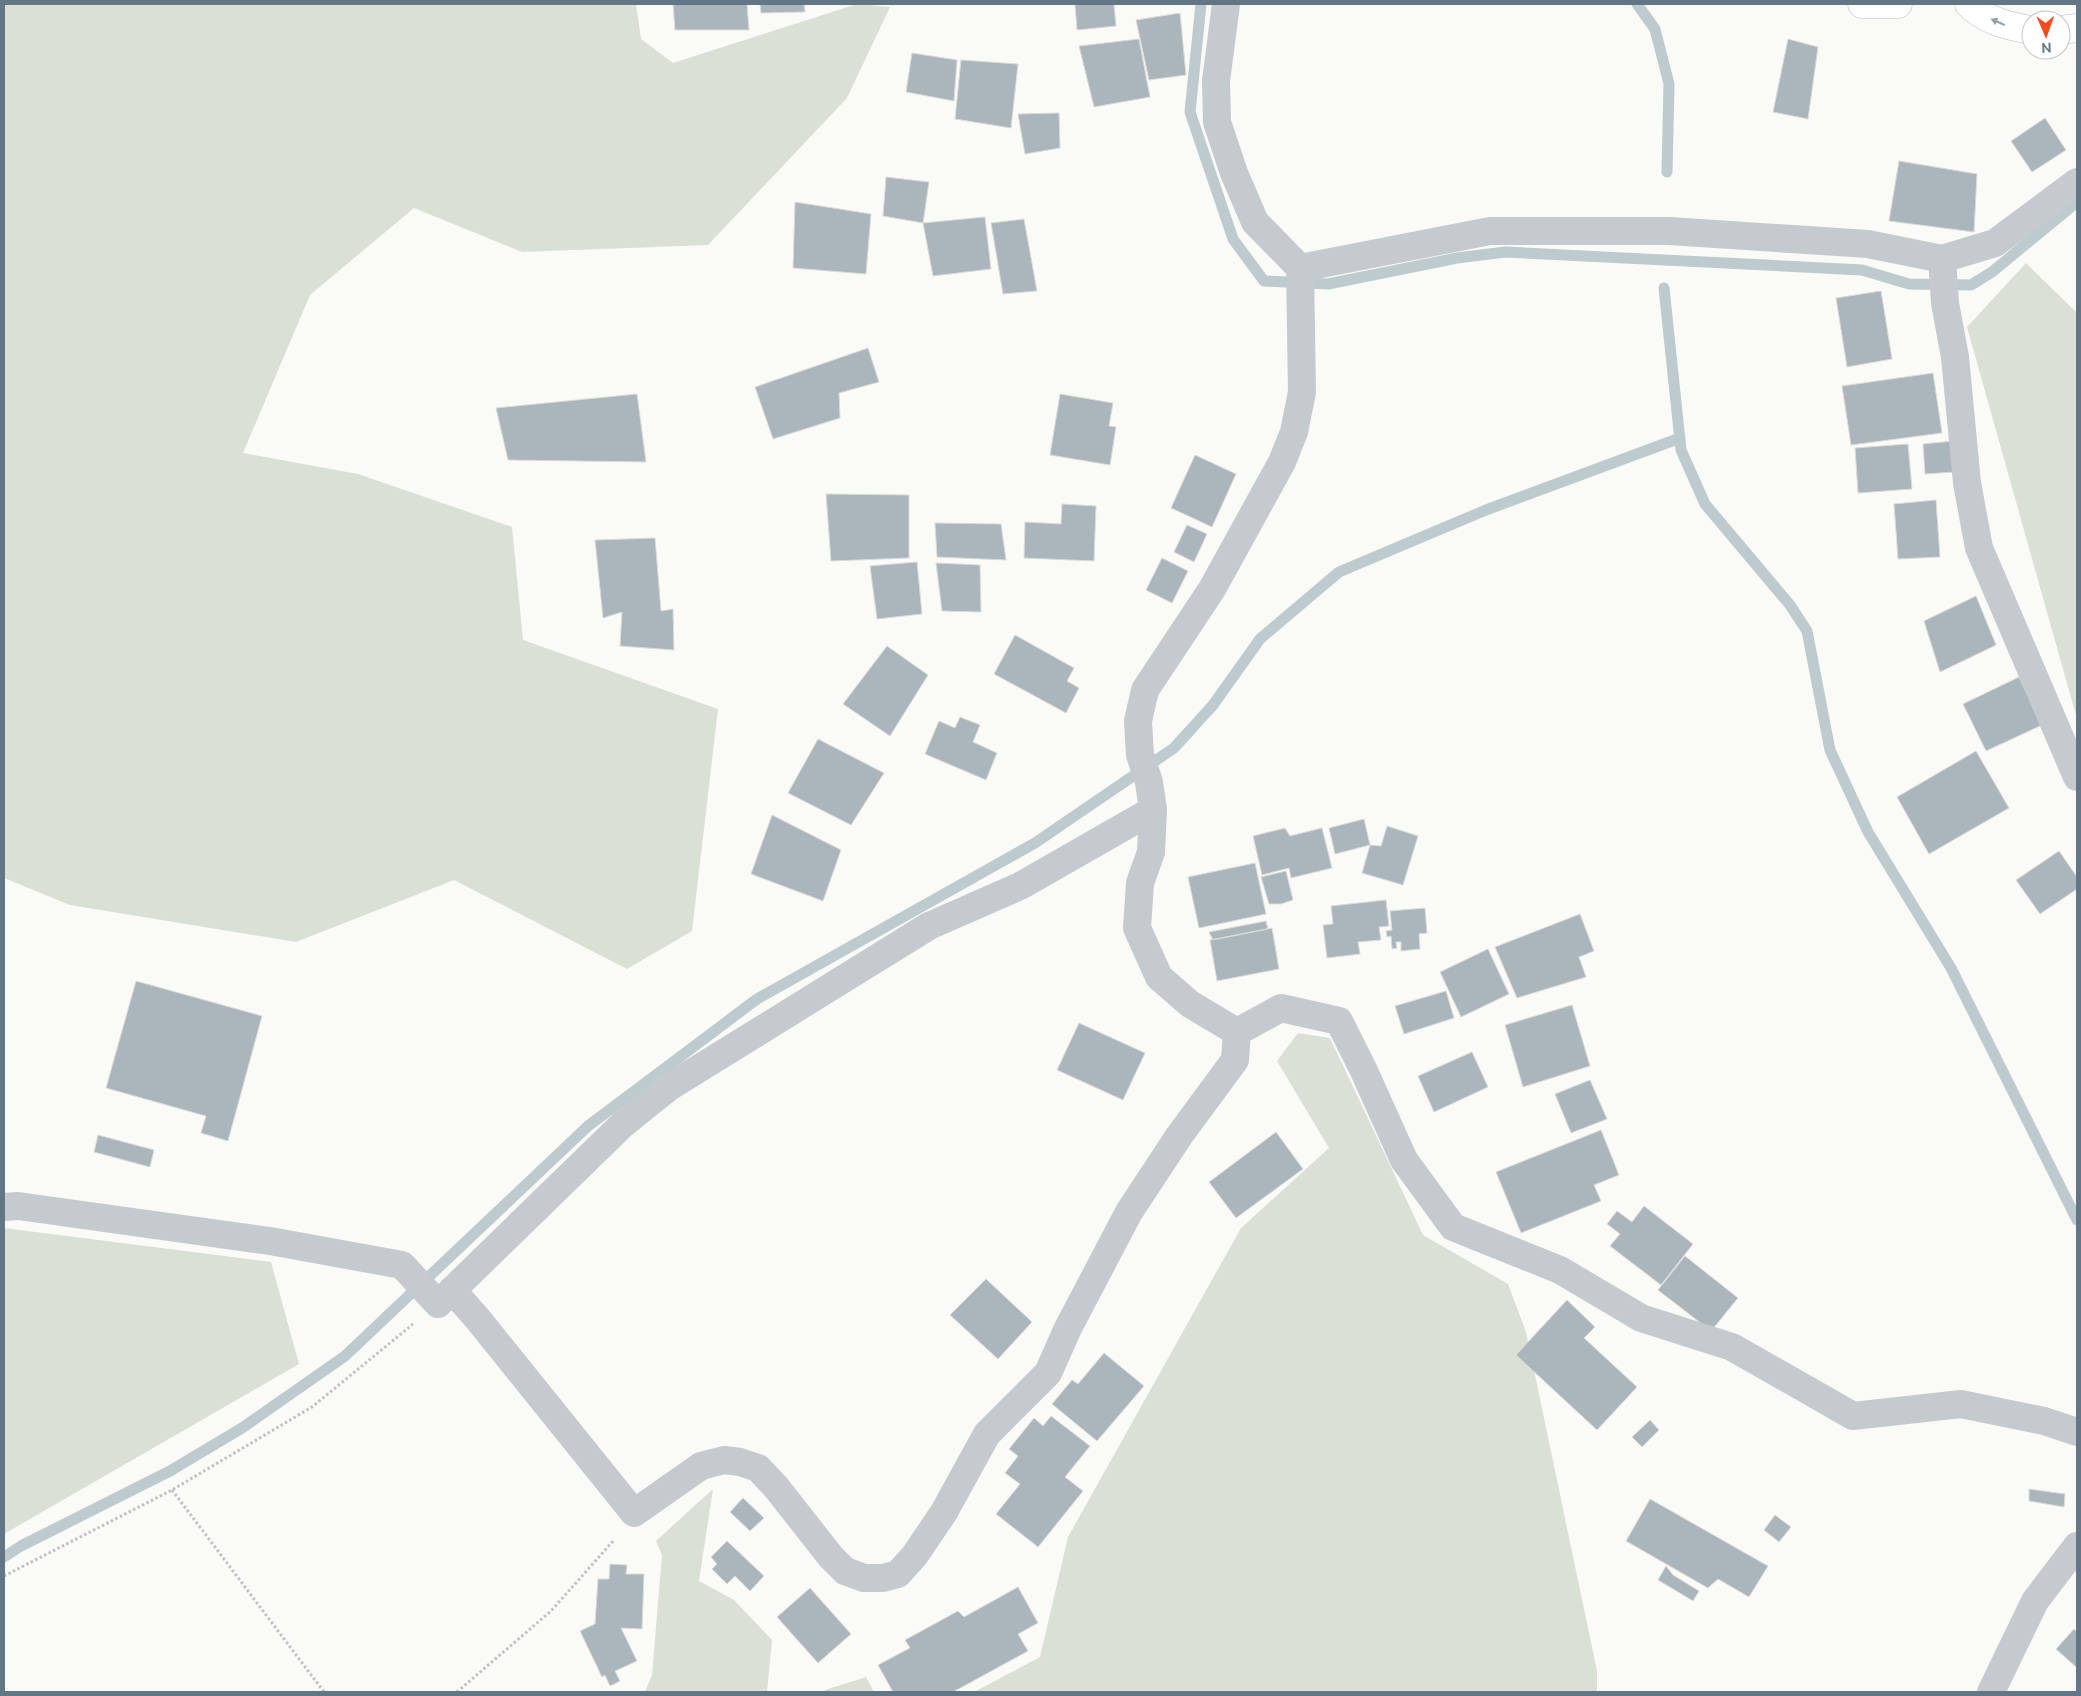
<svg xmlns="http://www.w3.org/2000/svg" width="2081" height="1696" font-family="Ubuntu,sans-serif">
  <style>
    .green { fill: #dae0d6 }
    .lines { fill: none; stroke-linecap: round; stroke-linejoin: round }
    .stream { stroke: #bdcace; stroke-width: 11 }
    .building { fill: #abb5bc; stroke: #dcdcd9 }
    .highway-casing { stroke: #b6bbbf; stroke-width: 29 }
    .path { stroke: #bfc2c5; stroke-width: 3; stroke-dasharray: 2.5 2.5; stroke-linecap: butt }
    .street { stroke: #c5cace; stroke-width: 28 }
    .highway { stroke: #fff; stroke-width: 28 }
    .oneway { fill: #919faa }
  </style>
  <rect width="100%" height="100%" fill="#fafaf7"/>
  <path class="green" d="M4 4H636L641 39 673 63 857 4 890 7 847 98 708 245 522 252 414 208 310 295 243 453 358 474 512 527 523 640 718 709 692 931 627 969 454 880 296 942 70 905 4 878Z
    M2026 263 2077 313V719L1967 327Z
    M1298 1033 1330 1038 1423 1235 1508 1284 1526 1332 1597 1671V1692H974L1040 1657 1068 1537 1241 1228 1329 1148 1277 1061Z
    M4 1228 271 1262 299 1364 4 1534Z
    M713 1489 699 1581 734 1600 772 1640 767 1692H645L652 1675 662 1555 656 1541Z
    M866 1677 874 1692H824L825 1690Z"/>
  <g class="lines">
    <path class="stream" d="M1201 4 1190 112 1233 239 1264 281 1328 284 1457 258 1505 252 1862 270 1909 284 1971 285 1992 272 2077 202
      M1637 4 1655 29 1669 84 1667 172
      M1664 288 1681 450 1705 504 1790 605 1807 631 1830 750 1868 832 1951 968 2077 1220
      M4 1557 21 1546 170 1471 242 1428 345 1356 588 1126 757 999 1035 843 1174 748 1213 705 1260 639 1339 572 1486 510 1680 438"/>
  </g>
  <path class="building" d="M673 4H747L749 30H675Z
    M760 4H804L805 12 761 13Z
    M1075 4H1114L1116 26 1077 30Z
    M1180 13 1186 75 1149 80 1136 20Z
    M1139 39 1150 97 1094 107 1079 46Z
    M1788 39 1818 47 1808 119 1773 112Z
    M912 53 957 60 954 101 906 92Z
    M961 60 1018 64 1011 128 955 119Z
    M1059 113 1060 148 1025 154 1018 114Z
    M2045 118 2066 150 2032 172 2011 141Z
    M1899 161 1977 174 1974 232 1889 221Z
    M886 177 929 182 923 223 883 216Z
    M795 202 871 214 866 274 793 268Z
    M985 217 991 269 933 276 923 223Z
    M1024 219 1037 291 1003 294 991 223Z
    M1881 291 1892 359 1847 367 1836 298Z
    M868 348 879 382 839 393 840 418 773 439 755 387Z
    M1933 373 1942 433 1851 445 1842 386Z
    M637 394 646 462 508 460 496 408Z
    M1060 394 1113 403 1109 426 1116 427 1110 465 1050 455Z
    M1953 441 1955 472 1925 474 1923 444Z
    M1908 444 1912 489 1858 493 1855 448Z
    M1195 455 1236 474 1212 527 1171 508Z
    M826 494 909 495V558L831 561Z
    M1936 500 1940 557 1898 559 1894 504Z
    M1062 504 1096 506 1094 561 1024 558 1025 522 1061 524Z
    M935 523 1001 524 1006 560 937 557Z
    M1187 525 1207 534 1194 562 1174 552Z
    M655 538 661 611 673 609 674 650 620 646 622 612 603 618 595 540Z
    M1162 558 1188 571 1172 603 1146 590Z
    M917 562 922 614 877 619 870 566Z
    M936 563 980 565 981 612 942 611Z
    M1976 596 1996 645 1940 672 1924 621Z
    M1015 635 1074 668 1067 681 1079 688 1066 713 994 674Z
    M887 646 928 675 890 736 843 704Z
    M2019 677 2042 725 1986 751 1963 704Z
    M960 717 980 725 973 742 997 753 986 780 925 754 939 721 955 728Z
    M818 739 884 773 851 825 788 793Z
    M1976 751 2009 808 1929 854 1897 797Z
    M772 815 841 850 823 901 751 874Z
    M1364 819 1370 845 1335 854 1329 828Z
    M1387 826 1418 836 1403 885 1362 873 1370 845 1381 846Z
    M1285 828 1290 836 1322 828 1332 868 1291 878 1289 868 1262 875 1253 836Z
    M2059 851 2077 877V889L2040 914 2016 880Z
    M1255 863 1266 914 1199 928 1188 877Z
    M1286 871 1293 900 1281 904H1269L1261 877Z
    M1386 900 1389 926 1379 927 1381 940 1358 942 1360 954 1327 958 1323 925 1333 924 1331 906Z
    M1425 908 1427 933 1419 934 1420 949 1401 951V942H1396L1397 948 1392 949 1391 936 1387 937 1386 931 1392 930 1390 911Z
    M1580 914 1594 951 1579 957 1586 977 1517 998 1495 947Z
    M1266 921 1268 929 1213 940 1209 932Z
    M1272 928 1279 969 1217 981 1210 940Z
    M1488 949 1509 994 1461 1017 1440 972Z
    M136 981 262 1016 228 1141 201 1133 206 1116 106 1088Z
    M1446 991 1454 1018 1404 1034 1395 1006Z
    M1572 1005 1590 1066 1523 1087 1505 1025Z
    M1079 1023 1145 1053 1123 1100 1057 1070Z
    M1472 1052 1488 1087 1434 1112 1418 1076Z
    M1590 1080 1607 1119 1571 1133 1555 1094Z
    M1601 1130 1619 1175 1594 1185 1601 1201 1521 1233 1496 1172Z
    M1276 1132 1303 1169 1236 1218 1209 1182Z
    M98 1135 154 1150 150 1167 94 1152Z
    M1644 1206 1693 1244 1661 1285 1610 1246 1620 1234 1607 1224 1617 1211 1632 1222Z
    M1685 1256 1738 1298 1711 1331 1658 1290Z
    M986 1279 1032 1322 998 1359 950 1315Z
    M1567 1300 1595 1327 1584 1338 1637 1387 1597 1430 1516 1355Z
    M1104 1353 1144 1386 1097 1441 1052 1404 1072 1380 1078 1384Z
    M1051 1416 1090 1446 1065 1477 1083 1491 1038 1547 996 1514 1020 1484 1005 1473 1018 1456 1009 1449 1034 1418 1043 1426Z
    M1650 1420 1659 1430 1642 1447 1632 1437Z
    M2029 1489 2065 1494 2064 1507 2029 1501Z
    M743 1498 764 1518 750 1531 730 1512Z
    M1650 1499 1768 1566 1749 1597 1718 1579 1708 1588 1626 1541Z
    M1775 1515 1791 1527 1779 1542 1764 1530Z
    M727 1541 764 1576 750 1591 735 1576 727 1584 712 1569 717 1564 711 1557Z
    M610 1564 627 1565 626 1574H644L642 1629 621 1628 637 1661 615 1671 620 1681 610 1686 605 1675 602 1677 580 1631 595 1624 598 1579H609Z
    M1666 1566 1673 1575 1699 1591 1693 1601 1658 1580Z
    M1018 1587 1038 1623 1018 1634 1028 1651 953 1692H893L878 1665 910 1648 905 1640 958 1611 964 1617Z
    M810 1588 851 1634 818 1663 777 1617Z
    M2074 1629 2077 1632V1668L2056 1649Z"/>
  <g class="lines">
    <g class="highway-casing">
      <path id="highway" d="M1862 4H1898
        M1969 4C1986 21 2008 26 2031 30
        M2061 30 2077 28"/>
    </g>
    <path class="path" d="M172 1490 324 1692
      M4 1576 172 1490 312 1407 413 1324
      M457 1692 551 1611 614 1540"/>
    <path class="street" d="M1226 4 1216 81 1217 122 1234 173 1255 222 1300 268 1302 392 1294 432 1282 462 1212 589 1145 690 1138 721 1140 755 1149 782 1153 810 1151 852 1140 883 1137 928 1159 977 1190 1004 1237 1032
      M1942 259 1945 303 1955 357 1967 483 1979 548 2077 777
      M1300 268 1490 231H1669L1868 244 1942 259 1995 243 2077 182
      M1237 1032 1281 1008 1339 1021 1364 1071 1404 1160 1453 1227 1560 1270 1641 1318 1732 1347 1853 1416 1961 1404 2044 1421 2077 1432
      M4 1207 18 1206 270 1241 402 1265 438 1304 623 1124 669 1087 929 926 1020 886 1153 810
      M452 1290 477 1318 634 1513 701 1466 724 1460 740 1462 758 1468 776 1487 831 1557 845 1571 864 1578H883L898 1574 915 1555 944 1512 987 1434 1048 1373 1068 1328 1129 1212 1179 1136 1235 1060 1237 1032
      M1991 1692 2035 1601 2077 1546"/>
    <use href="#highway" class="highway"/>
  </g>
  <defs><path id="oneway-solid" d="M-6-.8H1V-3.2L6.5 0L1 3.2V.8H-6Z" transform="scale(1.25)"/></defs>
  <use class="oneway" href="#oneway-solid" transform="translate(1998 22) rotate(-156)"/>
  <rect width="2081" height="1696" fill="none" stroke="#627685" stroke-width="10"/>
  <g transform="translate(2046 35) rotate(178)"><circle r="24" fill="#ffffff" stroke="#c0c8ce"/>
  <path d="M0-4L9 19L0 12L-9 19Z" fill="#f44b1e"/>
  <text y="-8" font-size="14" font-weight="bold" text-anchor="middle" fill="#627685">N</text>
  </g>
</svg>
